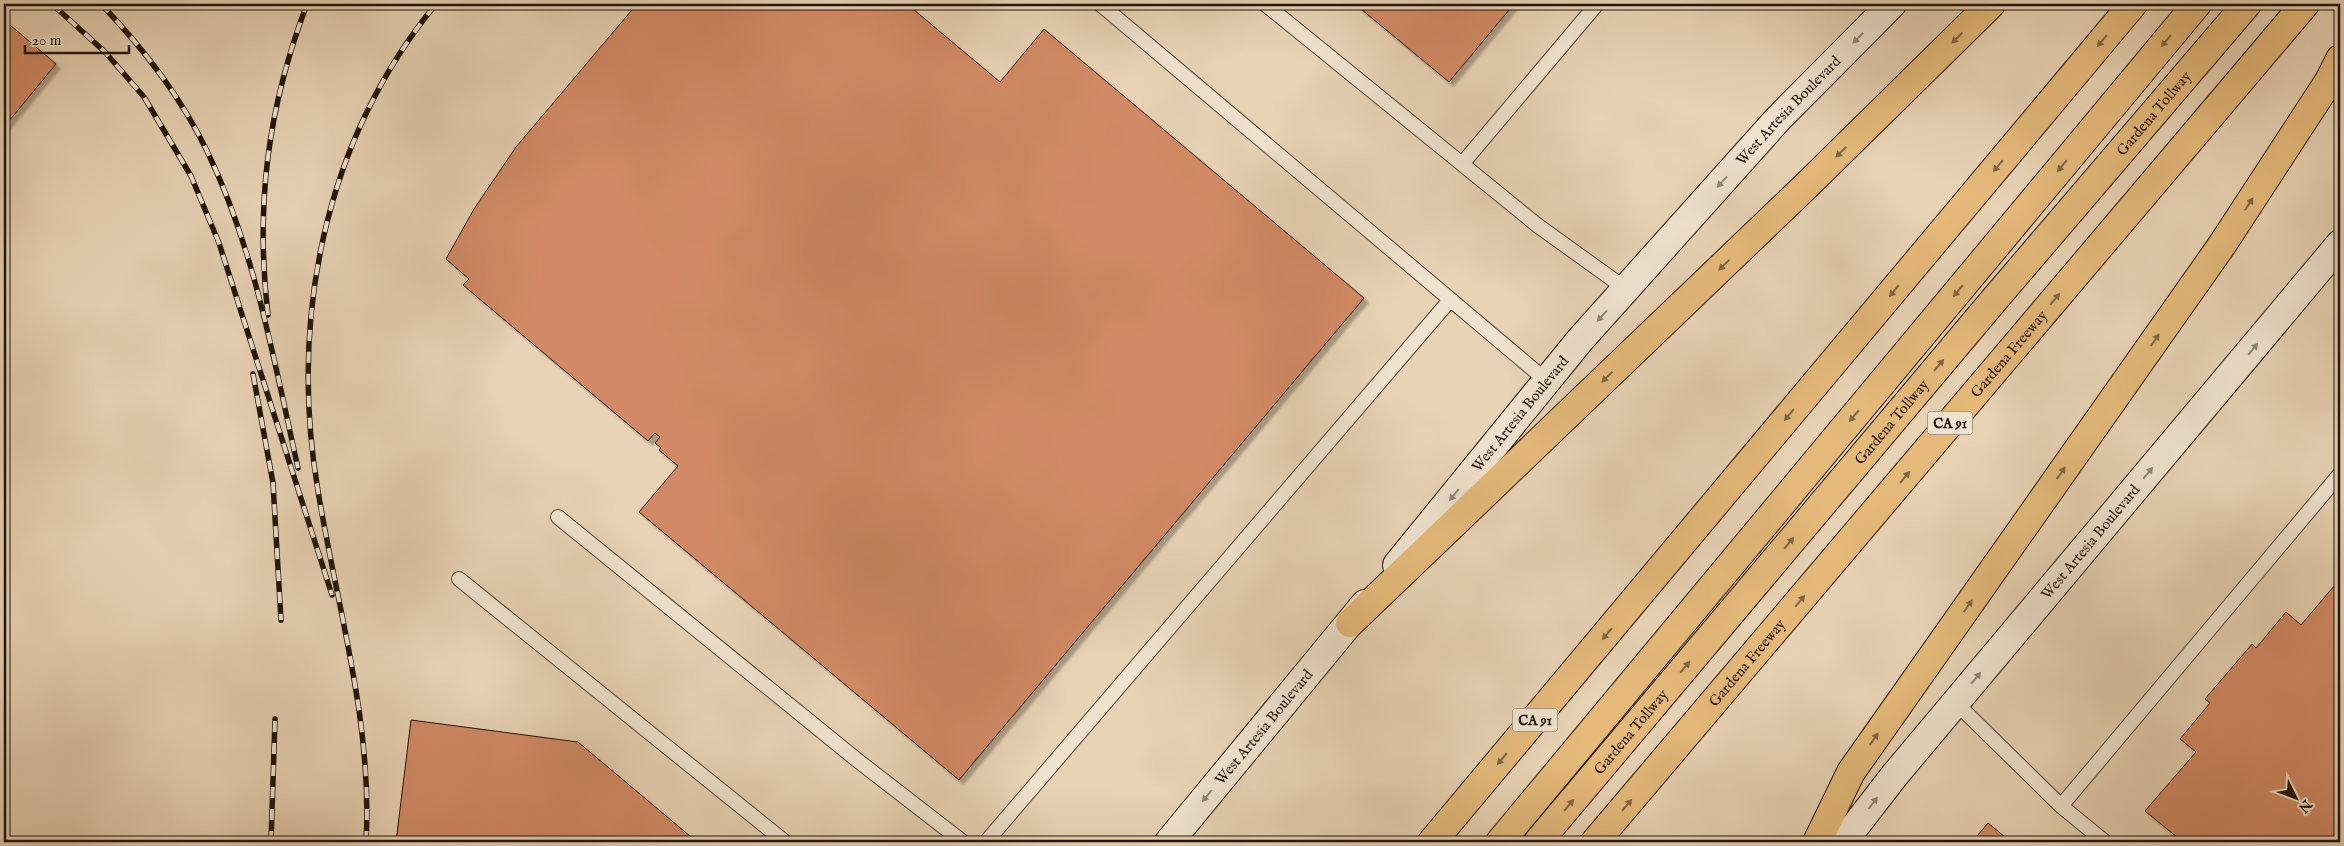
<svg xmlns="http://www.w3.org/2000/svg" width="2344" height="846" font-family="'IM FELL English',serif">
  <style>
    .building { fill: #d18a65; stroke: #20130e; filter: url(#shadow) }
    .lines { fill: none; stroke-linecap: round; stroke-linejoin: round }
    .lane-casing { stroke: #524338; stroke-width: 16 }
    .secondary-casing { stroke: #20130e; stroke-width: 30 }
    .highway-casing { stroke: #20130e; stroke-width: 30 }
    .lane { stroke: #efe2ce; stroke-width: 14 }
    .secondary { stroke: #efe2ce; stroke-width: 28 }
    .highway { stroke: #e4b97a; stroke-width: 28 }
    .rail-casing { stroke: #20130e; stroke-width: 5.5 }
    .rail { stroke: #efe2ce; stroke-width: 4; stroke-dasharray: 11; stroke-linecap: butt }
    .oneway { fill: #928578 }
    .oneway2 { fill: #826644 }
    .labels { text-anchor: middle; stroke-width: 5; stroke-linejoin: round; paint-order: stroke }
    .shield { fill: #efe2ce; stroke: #5e5148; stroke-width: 1 }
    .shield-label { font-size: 14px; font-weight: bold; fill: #20130e }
    .street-label { font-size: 15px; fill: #20130e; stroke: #efe2ce }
  </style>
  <defs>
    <filter id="shadow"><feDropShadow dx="4.5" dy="4.5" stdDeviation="1" flood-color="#0004"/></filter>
  </defs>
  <rect width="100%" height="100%" fill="#e7d2b4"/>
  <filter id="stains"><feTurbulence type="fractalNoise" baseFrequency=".004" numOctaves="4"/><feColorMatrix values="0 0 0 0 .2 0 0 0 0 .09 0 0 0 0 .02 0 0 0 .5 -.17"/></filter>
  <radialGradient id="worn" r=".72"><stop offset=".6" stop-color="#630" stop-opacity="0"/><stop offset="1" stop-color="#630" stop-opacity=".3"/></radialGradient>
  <path class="building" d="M637 4H907L1000 82 1044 29 1364 298 959 780 639 512 678 466 659 450 661 448 655 443 660 437 655 433 648 441 463 285 469 279 446 259 474 209 516 147Z
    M1355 4H1514L1449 82Z
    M4 20 56 64 4 127Z
    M2340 579V842H2183L2145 811 2196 752 2180 739 2210 703 2205 699 2252 644 2256 648 2286 612 2301 625Z
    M411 720 578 742 697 842H396Z
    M1988 823 2011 842H1972Z"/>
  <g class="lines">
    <g class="lane-casing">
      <path id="lane" d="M1100 4 1547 381
        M1265 4 1537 225 1626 289
        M1462 164 1597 4
        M558 517 857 760 963 842
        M459 579 785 842
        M1956 703 2061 806 2105 842
        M2061 806 2340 474
        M986 842 1450 300"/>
    </g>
    <g class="secondary-casing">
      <g id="secondary">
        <path id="s1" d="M1397 565 1580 340 1777 120 1892 4"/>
        <path id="s2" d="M1169 842 1365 604"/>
        <path id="s3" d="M1843 842 1894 776 2340 244"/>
      </g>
    </g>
    <g class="highway-casing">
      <g id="highway">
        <path d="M1350 623 1806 186 1991 4"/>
        <path d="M1432 842 2133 4"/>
        <path d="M1500 842 2197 4"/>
        <path id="s4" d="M1538 842 1994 300 2247 4"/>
        <path id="s5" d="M1595 842 2305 4"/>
        <path d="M1817 842 1851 772 2222 245 2329 81 2340 59"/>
      </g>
    </g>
    <use href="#lane" class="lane"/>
    <use href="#secondary" class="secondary"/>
    <use href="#highway" class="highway"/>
    <g class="rail-casing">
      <path id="rail" d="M52 4 105 52 144 97 191 176 219 243 332 595
        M101 4C142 47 181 97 207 151 255 250 274 361 298 468
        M268 315C255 205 268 107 307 4
        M253 374 273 483 281 620
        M271 842 275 719
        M366 842C373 724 337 607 318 491 289 320 324 140 436 4"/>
    </g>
    <use href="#rail" class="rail"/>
  </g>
  <defs><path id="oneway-solid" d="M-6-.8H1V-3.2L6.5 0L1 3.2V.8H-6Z" transform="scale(1.25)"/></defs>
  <g class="oneway">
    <use href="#oneway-solid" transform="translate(1858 38) rotate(135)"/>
    <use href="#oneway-solid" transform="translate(1722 182) rotate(132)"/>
    <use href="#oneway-solid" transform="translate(1602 316) rotate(132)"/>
    <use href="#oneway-solid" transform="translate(2253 349) rotate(-50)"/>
    <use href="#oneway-solid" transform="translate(2148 473) rotate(-50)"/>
    <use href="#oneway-solid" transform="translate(1454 495) rotate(129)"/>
    <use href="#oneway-solid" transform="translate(1976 678) rotate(-50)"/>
    <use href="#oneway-solid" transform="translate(1207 796) rotate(129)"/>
    <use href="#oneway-solid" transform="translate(1873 803) rotate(-53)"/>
  </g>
  <g class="oneway2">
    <use href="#oneway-solid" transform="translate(1957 38) rotate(135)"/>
    <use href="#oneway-solid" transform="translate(2102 41) rotate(130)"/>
    <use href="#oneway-solid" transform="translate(2166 41) rotate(130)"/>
    <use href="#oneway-solid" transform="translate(1841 152) rotate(135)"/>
    <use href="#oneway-solid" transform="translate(1998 166) rotate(130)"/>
    <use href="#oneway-solid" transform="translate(2062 166) rotate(130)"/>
    <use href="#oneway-solid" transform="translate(2249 204) rotate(-57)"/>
    <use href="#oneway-solid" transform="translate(1724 265) rotate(136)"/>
    <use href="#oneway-solid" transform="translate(1894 291) rotate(130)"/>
    <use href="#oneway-solid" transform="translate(1958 291) rotate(130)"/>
    <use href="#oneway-solid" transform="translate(2055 299) rotate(-50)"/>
    <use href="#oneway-solid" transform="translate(2155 340) rotate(-55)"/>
    <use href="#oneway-solid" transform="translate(1939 365) rotate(-50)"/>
    <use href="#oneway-solid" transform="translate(1607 377) rotate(136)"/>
    <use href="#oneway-solid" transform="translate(1789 415) rotate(130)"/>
    <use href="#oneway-solid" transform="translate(1854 416) rotate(130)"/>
    <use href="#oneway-solid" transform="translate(2061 473) rotate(-55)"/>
    <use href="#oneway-solid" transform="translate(1905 477) rotate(-50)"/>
    <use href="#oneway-solid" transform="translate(1789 543) rotate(-50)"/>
    <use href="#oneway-solid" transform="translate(1800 601) rotate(-50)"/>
    <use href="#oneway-solid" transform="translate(1968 606) rotate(-55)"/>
    <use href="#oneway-solid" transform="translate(1607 634) rotate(130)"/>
    <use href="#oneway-solid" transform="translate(1685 667) rotate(-50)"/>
    <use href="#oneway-solid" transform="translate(1874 739) rotate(-55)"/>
    <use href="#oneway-solid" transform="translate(1502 759) rotate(130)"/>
    <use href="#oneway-solid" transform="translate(1569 805) rotate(-50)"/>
    <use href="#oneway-solid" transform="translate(1627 805) rotate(-50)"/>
  </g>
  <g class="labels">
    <g class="shield">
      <rect x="1927.5" y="411.5" width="45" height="23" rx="4"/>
      <rect x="1512.5" y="708.5" width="45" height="23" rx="4"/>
    </g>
    <g class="shield-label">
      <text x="1950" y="428">CA 91</text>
      <text x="1535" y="725">CA 91</text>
    </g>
    <g class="street-label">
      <text dy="5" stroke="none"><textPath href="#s1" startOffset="600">West Artesia Boulevard</textPath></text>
      <text dy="5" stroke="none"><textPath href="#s4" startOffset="954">Gardena Tollway</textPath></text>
      <text dy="5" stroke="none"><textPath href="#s5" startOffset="640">Gardena Freeway</textPath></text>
      <text dy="5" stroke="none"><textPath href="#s1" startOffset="195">West Artesia Boulevard</textPath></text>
      <text dy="5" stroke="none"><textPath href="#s4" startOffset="549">Gardena Tollway</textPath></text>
      <text dy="5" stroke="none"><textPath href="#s3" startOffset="389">West Artesia Boulevard</textPath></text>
      <text dy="5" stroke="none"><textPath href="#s5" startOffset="235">Gardena Freeway</textPath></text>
      <text dy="5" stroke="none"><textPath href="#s2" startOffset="149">West Artesia Boulevard</textPath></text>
      <text dy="5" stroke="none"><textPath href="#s4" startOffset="144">Gardena Tollway</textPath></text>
    </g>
  </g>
  <rect width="2344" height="846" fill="none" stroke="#e7d2b4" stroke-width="20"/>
  <rect x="5" y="5" width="2334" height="836" fill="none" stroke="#20130e" stroke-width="2.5"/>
  <rect x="10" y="10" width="2324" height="826" fill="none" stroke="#20130e"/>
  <g transform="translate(2296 798) rotate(132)" stroke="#efe2ce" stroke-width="4" paint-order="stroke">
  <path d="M0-4L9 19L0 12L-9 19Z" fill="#20130e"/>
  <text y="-8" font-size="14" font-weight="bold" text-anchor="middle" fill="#20130e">N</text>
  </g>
  <path d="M25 45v8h104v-8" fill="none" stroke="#20130e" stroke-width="2.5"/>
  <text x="32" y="45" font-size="15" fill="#20130e" stroke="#efe2ce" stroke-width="4" paint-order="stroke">20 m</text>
  <rect width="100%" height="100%" filter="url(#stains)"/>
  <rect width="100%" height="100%" fill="url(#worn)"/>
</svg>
